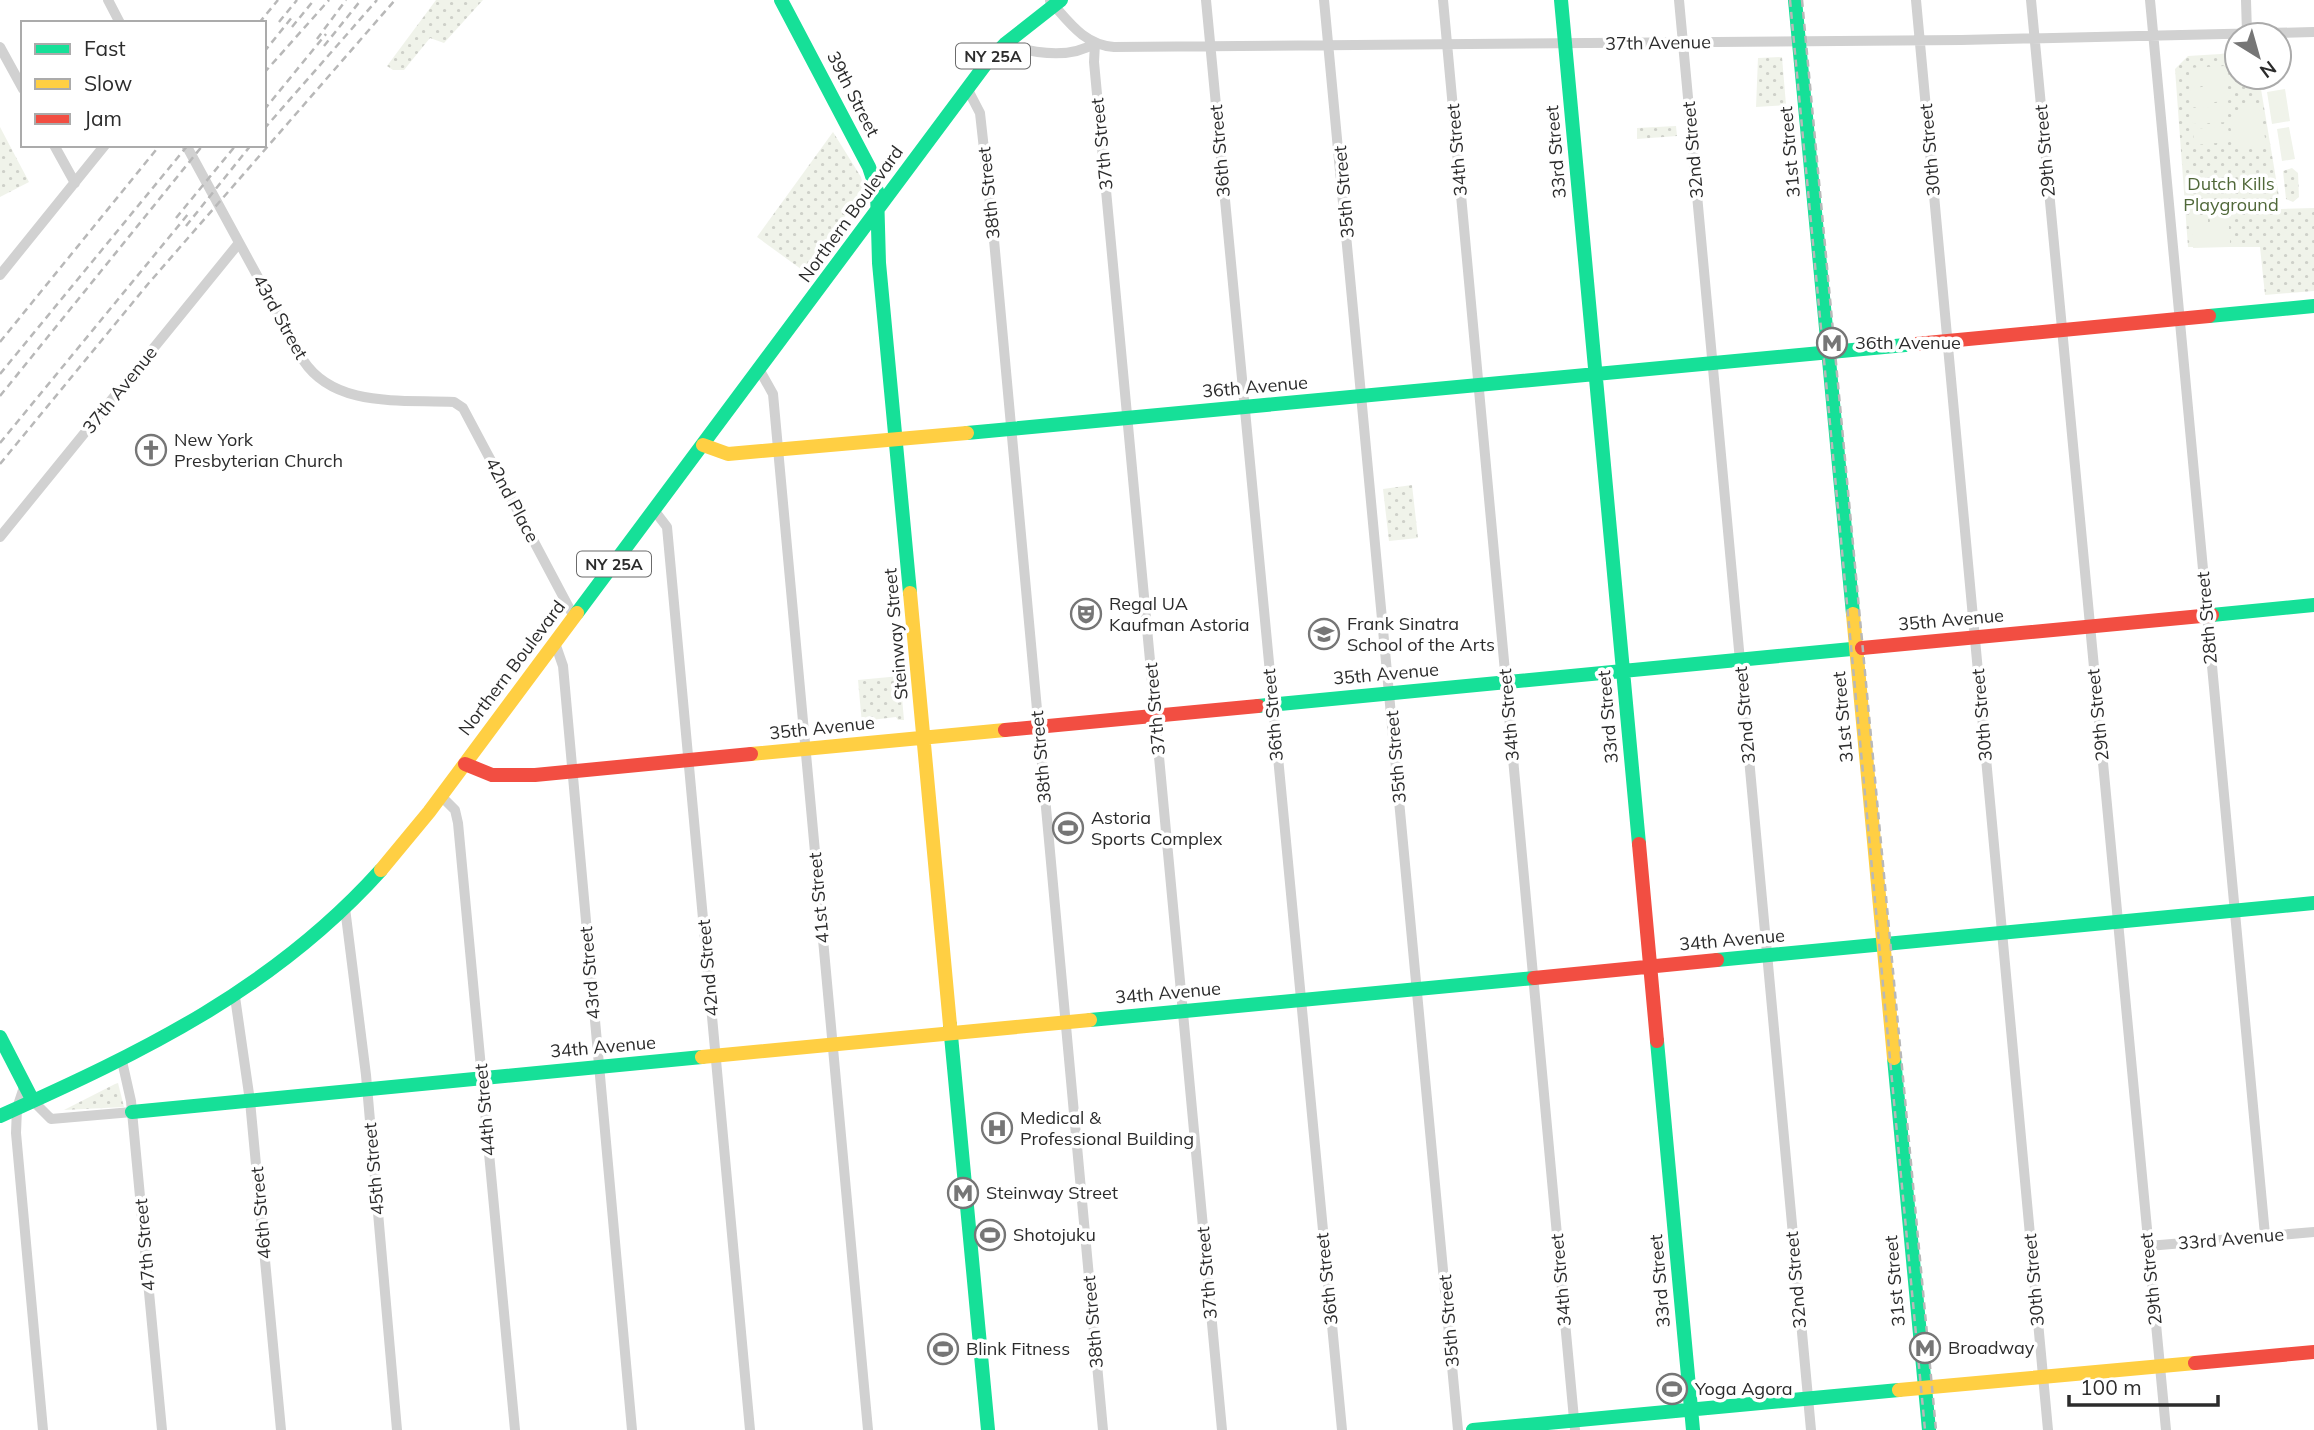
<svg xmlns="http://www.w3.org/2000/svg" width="2314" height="1430" font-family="Mulish,sans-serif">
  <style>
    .grass { fill: url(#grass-dots) }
    .garden { fill: #f0f3ea }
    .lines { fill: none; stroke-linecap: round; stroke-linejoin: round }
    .street { stroke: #d1d1d1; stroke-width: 10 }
    .fast { stroke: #16e098; stroke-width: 14 }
    .slow { stroke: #ffcf43; stroke-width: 14 }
    .jam { stroke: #f24e42; stroke-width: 14 }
    .rail { stroke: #b8b8b8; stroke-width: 2.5; stroke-dasharray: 7 5; stroke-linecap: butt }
    .labels { text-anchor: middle; stroke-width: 7; stroke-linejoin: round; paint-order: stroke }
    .shield { fill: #fff; stroke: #6b6b6b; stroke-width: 2 }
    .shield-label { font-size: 16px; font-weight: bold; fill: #2c2c2c }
    .street-label { font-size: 18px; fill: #2c2c2c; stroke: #fff }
    .park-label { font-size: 18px; fill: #506839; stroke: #fff }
    .poi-label { font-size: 18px; fill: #2c2c2c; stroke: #fff; text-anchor: start }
  </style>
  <defs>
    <pattern id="grass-dots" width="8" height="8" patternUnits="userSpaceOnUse" patternTransform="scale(1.75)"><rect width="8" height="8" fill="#f0f3ea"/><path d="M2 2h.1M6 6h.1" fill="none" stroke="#ced0c9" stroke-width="1.8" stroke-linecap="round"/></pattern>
  </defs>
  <rect width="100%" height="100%" fill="#fff"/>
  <path class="grass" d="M436 0H483L444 43 430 38 404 70H393L387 66Z
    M2237 53V77H2259L2281 209 2314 208V291L2265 295 2260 247H2188L2175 69 2188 56Z
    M1782 57 1786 105 1756 107 1758 58Z
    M1676 126 1677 136 1637 139V128Z
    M0 127 29 182 0 197Z
    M833 132 861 177 864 190 805 272 757 237Z
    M2292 168 2298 173 2299 197 2293 202 2286 199 2283 171Z
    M1412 485 1418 538 1389 541 1383 489Z
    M900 676 904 720H898L896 717 871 720 870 723 862 724 858 680Z
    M118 1083 124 1107 64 1110 115 1084Z"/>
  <path class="garden" d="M2224 66 2225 82 2190 84 2189 68Z
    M2225 85 2227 101 2191 104 2190 88Z
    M2285 89 2290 121 2272 124 2267 92Z
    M2252 105 2259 106 2265 138 2259 146 2234 148 2230 124 2240 109Z
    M2227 106 2228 122 2193 124 2191 108Z
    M2228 126 2229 142 2194 145 2193 129Z
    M2289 127 2295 159 2282 161 2277 129Z
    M2189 216H2208V229H2189Z
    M2210 216H2229V229H2210Z
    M2193 232H2230V247L2193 248Z"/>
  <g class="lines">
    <path class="street" d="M108 0 120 23
      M1206 0 1342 1430
      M1324 0 1458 1430
      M1443 0 1575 1430
      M1679 0 1811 1430
      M1916 0 2048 1430
      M2031 0 2166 1430
      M2150 0 2265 1235
      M2246 0 2247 33
      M1050 1C1069 22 1084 45 1114 47L1961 40 2314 32
      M1095 43 1094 62 1222 1430
      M1005 44C1033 53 1069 60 1095 43
      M0 47 23 89
      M967 88 980 113 994 240 1103 1430
      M54 145 75 183
      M186 145 303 360C335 409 403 399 454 402L463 408 574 617
      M0 275 105 145
      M759 369 773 394 868 1430
      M654 510 667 527 750 1430
      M0 537 239 243
      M555 643 563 666 632 1430
      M441 796 455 810 458 823 515 1430
      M345 908 366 1075 397 1430
      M235 997 250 1101 281 1430
      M122 1061 131 1101 162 1430
      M25 1084 17 1108 16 1133 43 1430
      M33 1101 51 1119 132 1112
      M2148 1246 2314 1232"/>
    <path class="fast" d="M781 0 869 167 877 191 879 263 910 593
      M1561 0 1639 844
      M1795 0 1853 614
      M2209 316 2314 306
      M967 433 1916 344
      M577 613 985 65 1005 44 1061 0
      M2212 615 2314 605
      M1258 706 1862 648
      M1717 960 2314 903
      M1090 1020 1534 978
      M950 1025 988 1430
      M0 1037 33 1101
      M1657 1041 1693 1430
      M1894 1058 1929 1430
      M132 1112 702 1057
      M0 1116C143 1052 274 989 381 870
      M1473 1430 1899 1390"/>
    <path class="slow" d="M703 445 728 454 967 433
      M910 593 950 1025
      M1853 614 1894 1058
      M751 754 1005 730
      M381 870 429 812 577 613
      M702 1057 1090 1020
      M1899 1390 2195 1363"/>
    <path class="jam" d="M1916 344 2209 316
      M1862 648 2212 615
      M1005 730 1258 706
      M465 764 492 775H535L751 754
      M1639 844 1657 1041
      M1534 978 1717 960
      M2195 1363 2314 1352"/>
    <path class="rail" d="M1790 0 1925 1430
      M1802 0 1936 1430
      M279 22 297 0
      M259 23 278 0
      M292 27 314 0
      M317 39 346 0
      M324 46 361 0
      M264 52 293 16
      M264 73 329 0
      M264 110 326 34
      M264 129 377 0
      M176 218 236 145
      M186 226 251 145
      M0 342 160 145
      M0 374 188 145
      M0 396 203 145
      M0 443 189 213
      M0 464 148 284 395 0"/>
  </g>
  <defs>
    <g id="metro-ring" transform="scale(1.575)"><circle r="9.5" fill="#fff" stroke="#767676" stroke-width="1.5"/><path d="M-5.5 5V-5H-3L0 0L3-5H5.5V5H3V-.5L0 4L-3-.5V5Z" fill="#767676"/></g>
    <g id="church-ring" transform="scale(1.575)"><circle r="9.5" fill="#fff" stroke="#767676" stroke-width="1.5"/><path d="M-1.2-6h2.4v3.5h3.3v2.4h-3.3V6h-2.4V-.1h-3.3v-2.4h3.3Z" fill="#767676"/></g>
    <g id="theatre-ring" transform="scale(1.575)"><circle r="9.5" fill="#fff" stroke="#767676" stroke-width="1.5"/><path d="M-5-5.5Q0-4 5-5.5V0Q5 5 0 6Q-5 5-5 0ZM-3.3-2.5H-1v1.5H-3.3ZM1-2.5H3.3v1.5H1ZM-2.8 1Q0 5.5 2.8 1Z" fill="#767676"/></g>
    <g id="school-ring" transform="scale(1.575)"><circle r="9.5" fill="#fff" stroke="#767676" stroke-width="1.5"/><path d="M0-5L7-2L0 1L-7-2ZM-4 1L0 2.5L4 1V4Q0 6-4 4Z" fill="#767676"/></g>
    <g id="stadium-ring" transform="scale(1.575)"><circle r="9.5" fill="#fff" stroke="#767676" stroke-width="1.5"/><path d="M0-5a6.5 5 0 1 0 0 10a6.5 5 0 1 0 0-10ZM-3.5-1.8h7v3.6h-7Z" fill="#767676"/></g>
    <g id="hospital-ring" transform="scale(1.575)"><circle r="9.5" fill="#fff" stroke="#767676" stroke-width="1.5"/><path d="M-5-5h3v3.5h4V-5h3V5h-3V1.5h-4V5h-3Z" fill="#767676"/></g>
  </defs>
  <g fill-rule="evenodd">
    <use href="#metro-ring" x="1832" y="343"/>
    <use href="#church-ring" x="151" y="450"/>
    <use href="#theatre-ring" x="1086" y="614"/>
    <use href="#school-ring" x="1324" y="634"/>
    <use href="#stadium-ring" x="1068" y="828"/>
    <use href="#hospital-ring" x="997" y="1128"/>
    <use href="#metro-ring" x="963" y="1193"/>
    <use href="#stadium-ring" x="990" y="1235"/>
    <use href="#metro-ring" x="1925" y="1348"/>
    <use href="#stadium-ring" x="943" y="1349"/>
    <use href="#stadium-ring" x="1672" y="1389"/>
  </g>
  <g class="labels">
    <g class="shield">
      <rect x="956" y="43.5" width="74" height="25" rx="5"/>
      <rect x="577" y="551.5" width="74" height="25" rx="5"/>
    </g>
    <g class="shield-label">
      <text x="993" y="62">NY 25A</text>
      <text x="614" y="570">NY 25A</text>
    </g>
    <g class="street-label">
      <text transform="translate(1658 43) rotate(-1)" y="6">37th Avenue</text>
      <text transform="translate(853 94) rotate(63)" y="6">39th Street</text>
      <text transform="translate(1102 144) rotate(-96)" y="6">37th Street</text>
      <text transform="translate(1457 150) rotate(-95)" y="6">34th Street</text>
      <text transform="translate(1693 150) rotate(-95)" y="6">32nd Street</text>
      <text transform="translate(1930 150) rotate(-95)" y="6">30th Street</text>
      <text transform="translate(1220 151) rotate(-95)" y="6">36th Street</text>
      <text transform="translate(2045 151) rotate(-95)" y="6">29th Street</text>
      <text transform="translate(1556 152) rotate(-95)" y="6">33rd Street</text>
      <text transform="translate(1790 152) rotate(-95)" y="6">31st Street</text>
      <text transform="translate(1344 192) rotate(-95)" y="6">35th Street</text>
      <text transform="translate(989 193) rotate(-96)" y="6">38th Street</text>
      <text transform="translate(851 214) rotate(-54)" y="6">Northern Boulevard</text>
      <text transform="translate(280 317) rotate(61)" y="6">43rd Street</text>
      <text transform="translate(1255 387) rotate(-5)" y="6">36th Avenue</text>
      <text transform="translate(120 390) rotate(-51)" y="6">37th Avenue</text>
      <text transform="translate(512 500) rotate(62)" y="6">42nd Place</text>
      <text transform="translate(2207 618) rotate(-95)" y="6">28th Street</text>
      <text transform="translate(1951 620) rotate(-5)" y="6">35th Avenue</text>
      <text transform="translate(896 634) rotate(-95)" y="6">Steinway Street</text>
      <text transform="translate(512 668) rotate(-53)" y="6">Northern Boulevard</text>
      <text transform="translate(1386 674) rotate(-5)" y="6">35th Avenue</text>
      <text transform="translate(1155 709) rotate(-95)" y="6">37th Street</text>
      <text transform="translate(1273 715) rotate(-95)" y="6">36th Street</text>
      <text transform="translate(1509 715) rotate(-95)" y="6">34th Street</text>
      <text transform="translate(1745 715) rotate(-95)" y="6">32nd Street</text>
      <text transform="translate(1982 715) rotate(-95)" y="6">30th Street</text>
      <text transform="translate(2098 715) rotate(-96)" y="6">29th Street</text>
      <text transform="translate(1608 717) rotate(-95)" y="6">33rd Street</text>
      <text transform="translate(1843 717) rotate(-95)" y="6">31st Street</text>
      <text transform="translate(822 728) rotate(-6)" y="6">35th Avenue</text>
      <text transform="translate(1041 757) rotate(-95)" y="6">38th Street</text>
      <text transform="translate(1396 757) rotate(-95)" y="6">35th Street</text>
      <text transform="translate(819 898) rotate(-95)" y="6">41st Street</text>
      <text transform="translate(1732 940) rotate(-5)" y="6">34th Avenue</text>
      <text transform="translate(708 968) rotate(-95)" y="6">42nd Street</text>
      <text transform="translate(590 973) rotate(-95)" y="6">43rd Street</text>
      <text transform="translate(1168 993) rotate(-5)" y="6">34th Avenue</text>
      <text transform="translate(603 1047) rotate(-5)" y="6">34th Avenue</text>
      <text transform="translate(485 1110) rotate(-95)" y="6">44th Street</text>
      <text transform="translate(374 1169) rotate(-95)" y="6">45th Street</text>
      <text transform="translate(261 1213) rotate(-95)" y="6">46th Street</text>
      <text transform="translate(2231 1239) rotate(-5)" y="6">33rd Avenue</text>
      <text transform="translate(145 1245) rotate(-95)" y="6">47th Street</text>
      <text transform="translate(1207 1273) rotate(-95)" y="6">37th Street</text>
      <text transform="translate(1327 1279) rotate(-96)" y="6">36th Street</text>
      <text transform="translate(2151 1279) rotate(-96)" y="6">29th Street</text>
      <text transform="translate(1561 1280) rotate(-95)" y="6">34th Street</text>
      <text transform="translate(1796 1280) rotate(-95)" y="6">32nd Street</text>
      <text transform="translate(2034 1280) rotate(-95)" y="6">30th Street</text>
      <text transform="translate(1660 1281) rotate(-95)" y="6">33rd Street</text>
      <text transform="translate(1895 1281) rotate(-95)" y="6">31st Street</text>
      <text transform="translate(1449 1321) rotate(-95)" y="6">35th Street</text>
      <text transform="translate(1093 1322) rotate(-95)" y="6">38th Street</text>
    </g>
    <g class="park-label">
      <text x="2231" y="190">Dutch Kills<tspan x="2231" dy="21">Playground</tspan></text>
    </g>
    <g class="poi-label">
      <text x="1855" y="349">36th Avenue</text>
      <text x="174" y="446">New York<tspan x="174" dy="21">Presbyterian Church</tspan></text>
      <text x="1109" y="610">Regal UA<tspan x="1109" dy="21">Kaufman Astoria</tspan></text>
      <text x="1347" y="630">Frank Sinatra<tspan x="1347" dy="21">School of the Arts</tspan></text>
      <text x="1091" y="824">Astoria<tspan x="1091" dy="21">Sports Complex</tspan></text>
      <text x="1020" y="1124">Medical &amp;<tspan x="1020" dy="21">Professional Building</tspan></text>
      <text x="986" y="1199">Steinway Street</text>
      <text x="1013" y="1241">Shotojuku</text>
      <text x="1948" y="1354">Broadway</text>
      <text x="966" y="1355">Blink Fitness</text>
      <text x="1695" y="1395">Yoga Agora</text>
    </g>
  </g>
  <rect x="21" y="21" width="245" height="126" fill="#ffffff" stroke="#ababab" stroke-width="2"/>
  <rect x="35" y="44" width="35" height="10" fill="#16e098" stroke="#ababab" stroke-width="2"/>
  <text x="84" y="56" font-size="21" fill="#2c2c2c">Fast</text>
  <rect x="35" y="79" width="35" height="10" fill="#ffcf43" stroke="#ababab" stroke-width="2"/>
  <text x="84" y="91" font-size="21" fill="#2c2c2c">Slow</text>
  <rect x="35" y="114" width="35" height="10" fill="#f24e42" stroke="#ababab" stroke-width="2"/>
  <text x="84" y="126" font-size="21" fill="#2c2c2c">Jam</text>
  <g transform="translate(2258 56) rotate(143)"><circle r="33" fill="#ffffff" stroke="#ababab" stroke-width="2"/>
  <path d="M0-5L12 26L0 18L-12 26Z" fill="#767676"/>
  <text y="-10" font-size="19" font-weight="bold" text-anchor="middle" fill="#2c2c2c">N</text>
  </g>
  <path d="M2069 1395v10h149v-10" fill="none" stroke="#2c2c2c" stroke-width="3.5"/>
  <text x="2080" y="1395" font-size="21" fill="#2c2c2c" stroke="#ffffff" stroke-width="5" paint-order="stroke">100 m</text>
</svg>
